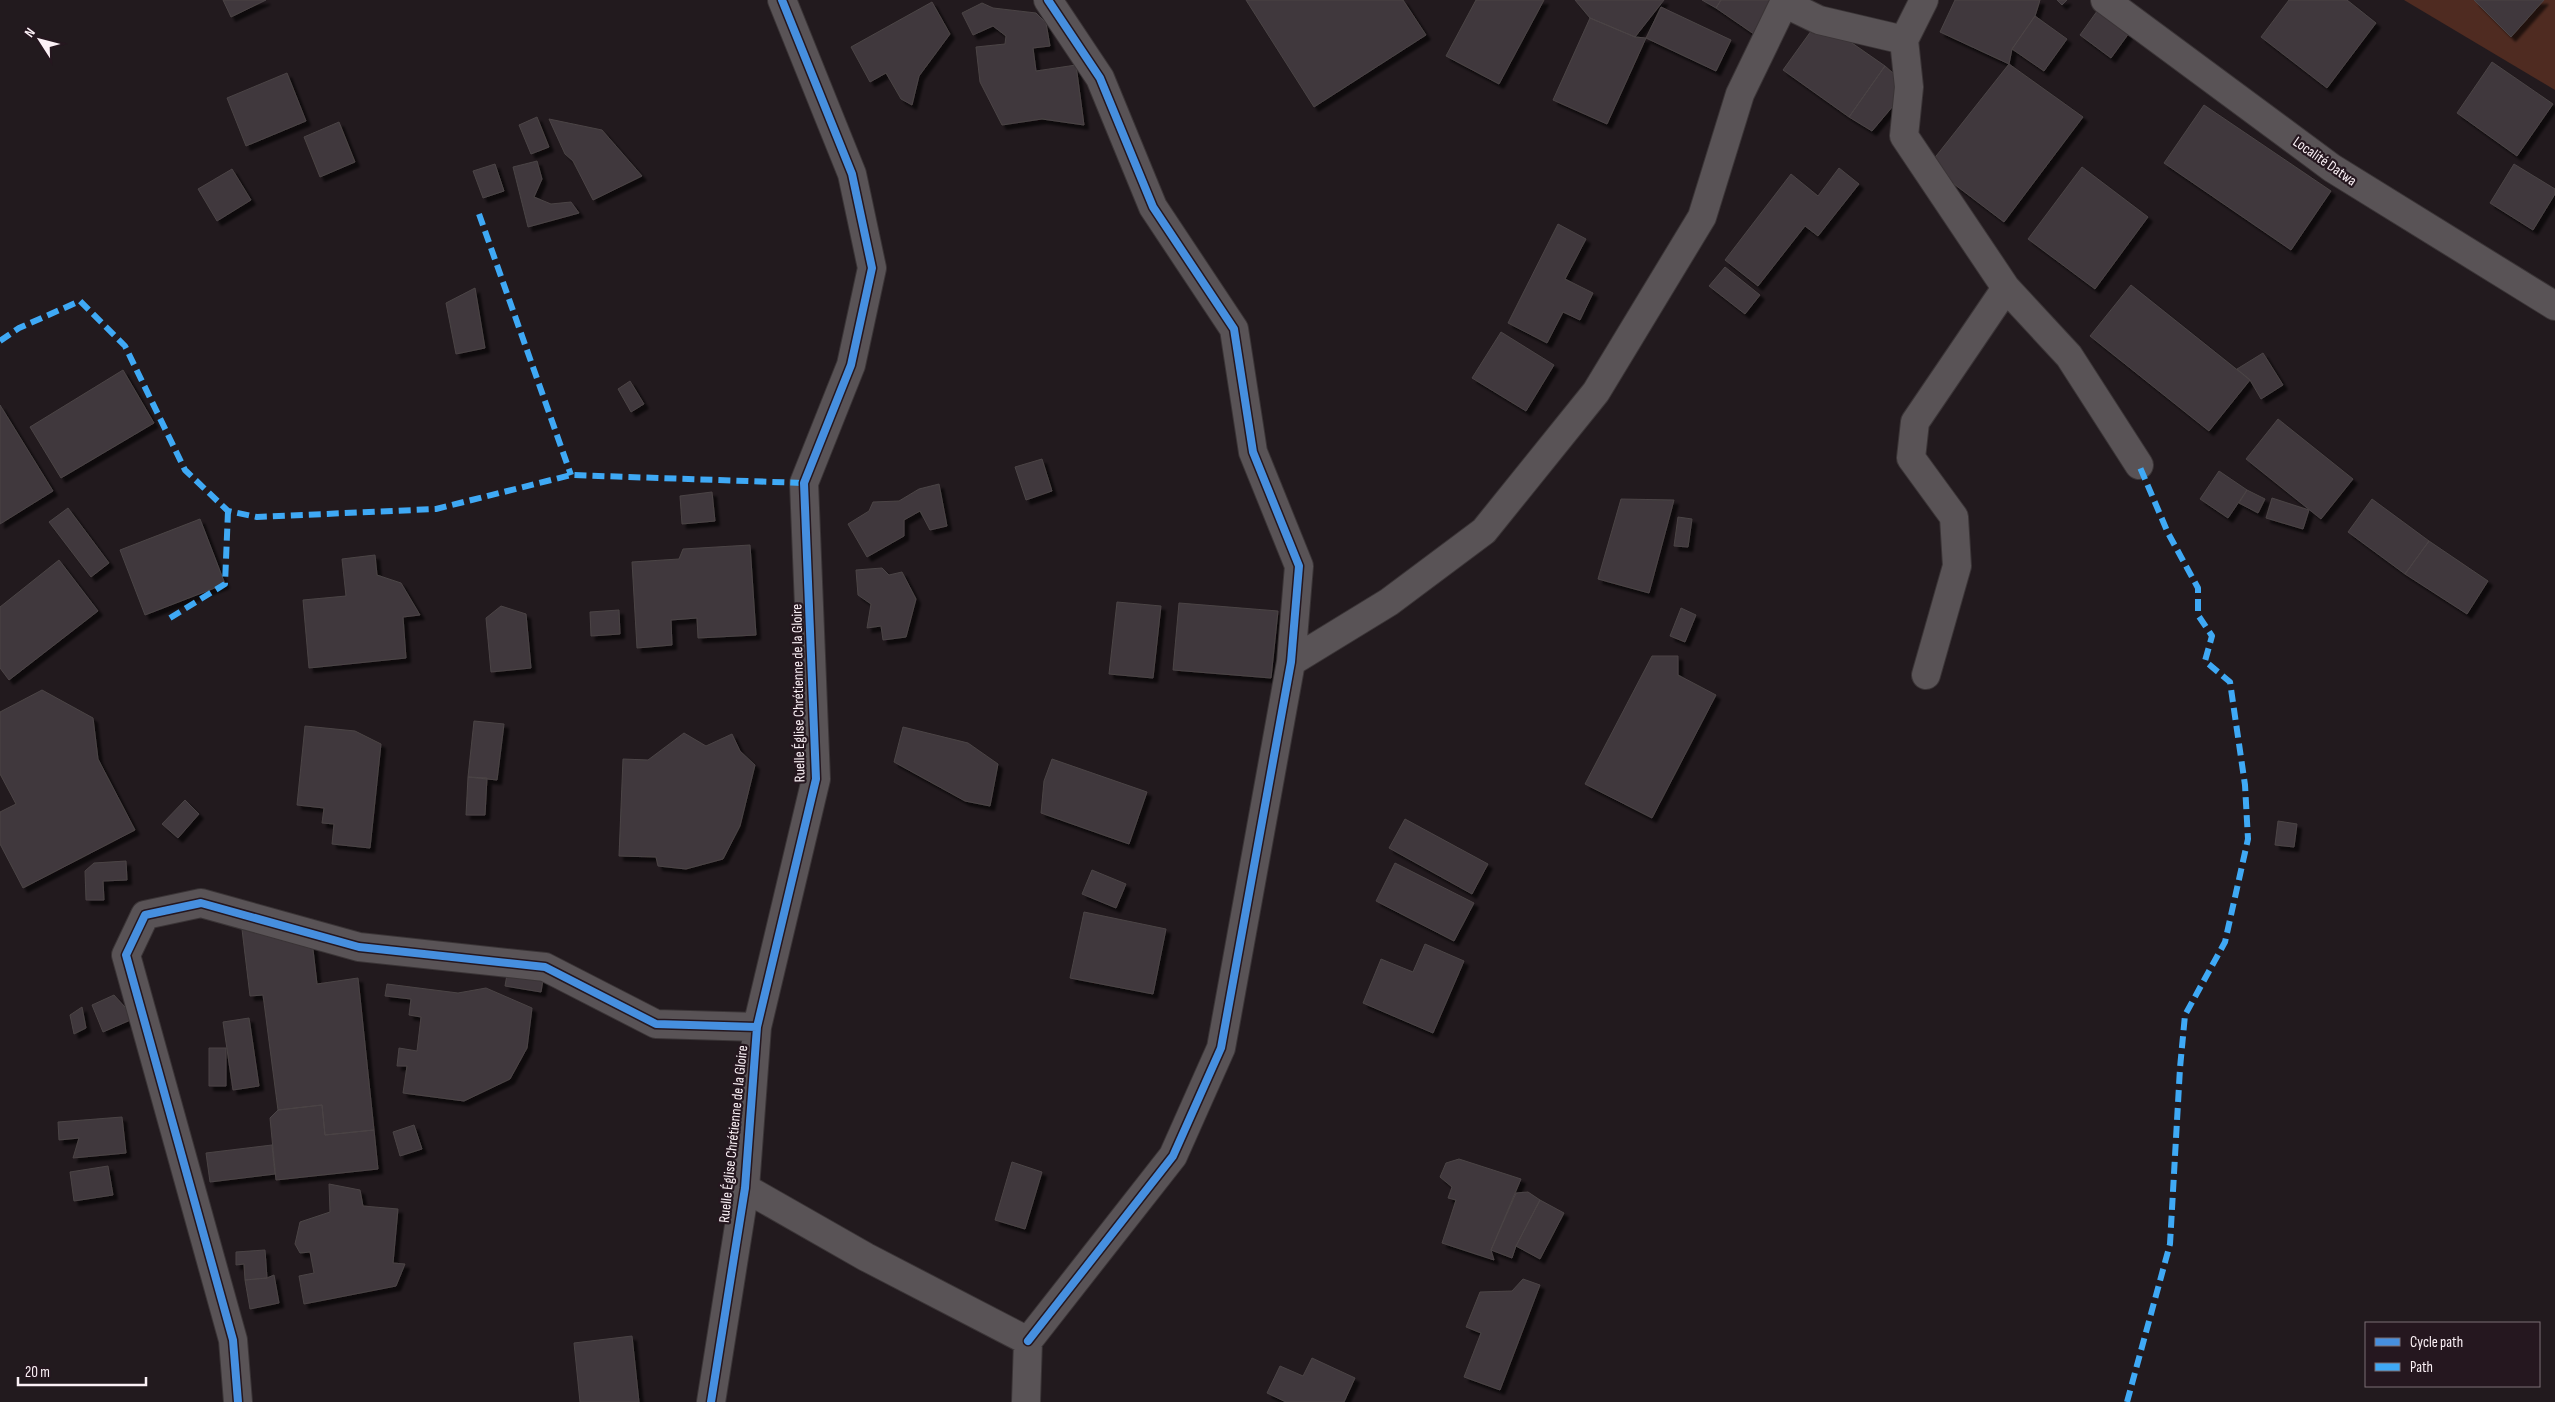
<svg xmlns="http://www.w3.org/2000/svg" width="2555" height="1402" font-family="'Sofia Sans Condensed',sans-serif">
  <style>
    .green { fill: #4f2b21 }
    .building { fill: #40393c; stroke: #4b4446; filter: url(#shadow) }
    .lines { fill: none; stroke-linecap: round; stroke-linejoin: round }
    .minor-casing { stroke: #3a3436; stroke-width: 30 }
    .minor { stroke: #595356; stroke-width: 28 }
    .quiet { stroke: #3fa9f5; stroke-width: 6; stroke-dasharray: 12 6; stroke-linecap: butt }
    .cycleway-casing { stroke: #25171f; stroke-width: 11 }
    .cycleway { stroke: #468fdf; stroke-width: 8 }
    .labels { text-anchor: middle; stroke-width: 4.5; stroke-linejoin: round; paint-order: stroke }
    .street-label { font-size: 15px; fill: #fbf1f6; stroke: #25171f }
  </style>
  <defs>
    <filter id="shadow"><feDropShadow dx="4.5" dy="4.5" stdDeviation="1" flood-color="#0009"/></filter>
  </defs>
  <rect width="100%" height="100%" fill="#221a1e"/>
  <path class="green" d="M2404 0H2555V90Z"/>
  <path class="building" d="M223 0H266L231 17Z
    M1246 0H1403L1426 35 1314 107Z
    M1476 0H1544L1499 84 1446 56Z
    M1575 0H1664L1635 37 1590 18Z
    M1702 0H1721L1716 8Z
    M1721 0H1788L1764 41 1716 8Z
    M1955 0H2040L2035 16 2012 49 2009 64 1940 32Z
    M2057 0H2067L2062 5Z
    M2105 0 2137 22 2111 58 2080 35Z
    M2289 0H2347L2376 23 2327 88 2261 37Z
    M2474 0H2544L2511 37Z
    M932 2 950 34 919 76 912 105 901 99 886 73 870 82 851 47Z
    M982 3 993 8 1036 13 1046 23 1050 46 1033 48 1036 71 1076 65 1084 125 1042 119 1002 125 980 82 976 47 1005 44 1006 36 993 26 973 35 962 13Z
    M1661 7 1731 40 1716 71 1646 38Z
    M2035 16 2067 39 2044 71 2012 49Z
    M1590 18 1635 37 1646 38 1607 124 1553 100Z
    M1819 20 1885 66 1849 117 1783 70Z
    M2492 62 2553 104 2517 156 2457 113Z
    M2009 64 2083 117 2004 222 1929 165Z
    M1885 66 1909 87 1872 131 1849 117Z
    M287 73 306 121 246 146 227 98Z
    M2204 105 2331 191 2291 250 2164 163Z
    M537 117 549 147 531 154 519 125Z
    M549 119 602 130 642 176 593 200 573 161 565 154Z
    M339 122 355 162 320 177 304 137Z
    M537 161 542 179 534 197 551 204 571 202 579 213 528 227 513 167Z
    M495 164 504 191 483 198 473 171Z
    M2514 164 2555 189V194L2533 230 2490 203Z
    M2082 167 2148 217 2095 289 2028 239Z
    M1839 168 1859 184 1818 236 1805 226 1758 286 1725 260 1791 174 1818 196Z
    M232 169 251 200 217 221 198 189Z
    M1558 224 1586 239 1565 279 1593 293 1580 320 1563 312 1547 343 1508 323Z
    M1725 267 1760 295 1745 314 1709 286Z
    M2131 285 2250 380 2209 431 2090 336Z
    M475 288 485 348 456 354 446 303Z
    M1501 332 1554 365 1526 411 1472 378Z
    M2263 353 2283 385 2261 399 2250 380 2237 369Z
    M123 370 154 423 61 478 30 427Z
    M630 381 644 404 631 412 618 389Z
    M0 405 53 491 0 524Z
    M2278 419 2353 479 2321 519 2246 459Z
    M1042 459 1052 491 1026 500 1015 467Z
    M2219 471 2247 490 2228 518 2200 499Z
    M939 484 947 526 930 530 920 511 904 520V536L867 557 848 524 869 511 873 502 899 501 919 489Z
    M2247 490 2265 499 2258 513 2239 503Z
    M712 492 715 521 682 524 680 496Z
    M2272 498 2309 510 2303 529 2266 518Z
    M1621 499 1674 500 1649 593 1598 579Z
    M2372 499 2429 541 2405 574 2348 532Z
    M68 508 109 563 91 577 49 522Z
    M1678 517 1692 519 1688 547 1674 546Z
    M200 519 225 584 145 615 120 550Z
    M2429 541 2488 581 2467 614 2405 574Z
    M750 545 756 635 698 638 697 618 671 620 672 645 637 648 632 562 679 559 683 549Z
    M375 555 377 575 401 583 420 615 403 617 406 658 309 668 303 600 346 596 342 559Z
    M59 560 98 611 9 680 0 668V607Z
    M882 568 889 575 902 572 916 599 906 637 883 640 881 626 867 628 871 604 858 595 856 570Z
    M1117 602 1161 606 1153 678 1109 674Z
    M1179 603 1278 611 1271 678 1173 670Z
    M501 606 526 614 531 668 491 672 486 618Z
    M1681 608 1696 615 1685 642 1670 636Z
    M619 610 620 634 591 636 590 612Z
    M1652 656H1678V675L1716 695 1652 818 1585 784Z
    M42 690 93 718 98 759 135 830 23 888 0 844V812L16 804 0 774V712Z
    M474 721 504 724 497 780 468 777Z
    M305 726 355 731 381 744 370 848 332 844 334 824 322 823 324 808 297 805Z
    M903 727 968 743 998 764 990 806 965 801 894 762Z
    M684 733 706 746 732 734 740 751 755 765 740 826 723 859 686 869 658 866 656 857 619 856 623 759 648 760Z
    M1052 759 1147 792 1129 844 1041 813 1044 781Z
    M468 777 487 778 485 815H466Z
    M185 800 199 814 178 838 162 824Z
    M1405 819 1488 864 1472 894 1389 848Z
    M2278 821 2297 824 2294 847 2275 845Z
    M126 861 127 880 103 881 104 900H86L85 871 94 863Z
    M1395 863 1474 903 1454 941 1376 901Z
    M1092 870 1126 884 1116 908 1082 894Z
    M1084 912 1166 929 1153 994 1070 978Z
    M241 921 312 941 317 984 358 978 374 1130 325 1135 322 1105 278 1110 263 995 250 996Z
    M1425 944 1464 961 1433 1033 1363 1003 1381 959 1413 972Z
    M545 967 541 992 505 986 508 969Z
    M387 984 458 993 486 988 532 1008 527 1048 510 1079 464 1101 403 1093 407 1066H397L399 1048 417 1051 421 1017 409 1015 411 999 385 996Z
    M114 995 135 1018 103 1032 92 1005Z
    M82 1007 86 1028 74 1034 70 1015Z
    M249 1018 259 1086 233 1090 223 1022Z
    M209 1048H226V1086H209Z
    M322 1105 325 1135 374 1130 378 1169 276 1180 270 1118 278 1110Z
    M122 1117 126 1153 73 1158 79 1138 59 1140 58 1122Z
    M414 1125 422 1149 400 1156 393 1132Z
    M272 1145 275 1174 210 1182 206 1153Z
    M1459 1159 1521 1179 1491 1250 1494 1260 1442 1243 1456 1200 1448 1198 1452 1187 1440 1177 1446 1163Z
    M1012 1162 1042 1172 1025 1229 995 1220Z
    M108 1166 113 1195 74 1201 70 1172Z
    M329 1184 360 1190 363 1206 398 1209 393 1263 405 1264 396 1286 304 1304 299 1276 314 1273 310 1252 300 1253 295 1244 300 1222 330 1212Z
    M1528 1192 1540 1200 1516 1246 1512 1258 1491 1250 1516 1193Z
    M1540 1200 1564 1213 1540 1259 1516 1246Z
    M265 1250 267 1278 245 1280 244 1264 236 1265V1252Z
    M274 1275 279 1303 250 1309 245 1280 267 1278Z
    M1523 1279 1540 1285 1500 1390 1464 1377 1481 1333 1466 1327 1480 1292 1512 1291Z
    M632 1336 639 1402H580L574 1343Z
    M1312 1358 1355 1378 1344 1402H1286L1267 1393 1280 1366 1303 1376Z"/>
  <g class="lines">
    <g class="minor-casing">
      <path id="minor" d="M1924 0 1904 40 1909 87 1904 136 2006 288 2069 356 2139 465
        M2105 0 2332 168 2555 306
        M1291 662 1389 602 1484 531 1596 392 1702 217 1740 94 1784 3 1819 20 1904 40
        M1926 675 1957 566 1954 517 1911 458 1915 422 2006 288
        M745 1188 866 1257 1028 1341 1026 1402
        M1028 1341 1173 1156 1221 1048 1291 662 1299 566 1253 452 1234 329 1153 207 1100 78 1048 0
        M238 1402 233 1340 126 955 145 915 201 903 359 947 545 967 656 1024 757 1027
        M711 1402 745 1188 757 1027 816 779 804 483 851 365 872 268 852 174 782 0"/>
    </g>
    <use href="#minor" class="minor"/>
    <path class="quiet" d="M479 214 571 475
      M0 341 19 328 80 301 125 346 185 470 228 511 257 517 436 509 571 475 804 483
      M170 618 225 584 228 511
      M2127 1402 2170 1244 2180 1068 2185 1015 2225 942 2248 839 2245 785 2230 682 2205 661 2212 636 2198 615V588L2168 533 2139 465"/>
    <g class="cycleway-casing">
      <path id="cycleway" d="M1028 1341 1173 1156 1221 1048 1291 662 1299 566 1253 452 1234 329 1153 207 1100 78 1048 0
        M238 1402 233 1340 126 955 145 915 201 903 359 947 545 967 656 1024 757 1027
        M711 1402 745 1188 757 1027 816 779 804 483 851 365 872 268 852 174 782 0"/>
    </g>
    <use href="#cycleway" class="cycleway"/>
  </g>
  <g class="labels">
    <g class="street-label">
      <text transform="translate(2325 161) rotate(35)" y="5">Localité Datwa</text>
      <text transform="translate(798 693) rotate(-91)" y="5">Ruelle Église Chrétienne de la Gloire</text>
      <text transform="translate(733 1134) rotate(-84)" y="5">Ruelle Église Chrétienne de la Gloire</text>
    </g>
  </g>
  <rect x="2365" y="1322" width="175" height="65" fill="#25171f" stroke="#7b6e75"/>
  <rect x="2375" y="1338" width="25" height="8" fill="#468fdf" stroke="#7b6e75"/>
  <text x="2410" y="1347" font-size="15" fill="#fbf1f6">Cycle path</text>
  <rect x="2375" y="1363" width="25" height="8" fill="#3fa9f5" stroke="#7b6e75"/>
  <text x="2410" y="1372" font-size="15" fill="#fbf1f6">Path</text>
  <g transform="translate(40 40) rotate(306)" stroke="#25171f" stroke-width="4" paint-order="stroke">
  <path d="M0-4L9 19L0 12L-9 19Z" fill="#fbf1f6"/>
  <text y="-8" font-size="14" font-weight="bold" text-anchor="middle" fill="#fbf1f6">N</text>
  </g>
  <path d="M18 1377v8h128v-8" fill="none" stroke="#fbf1f6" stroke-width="2.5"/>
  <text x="25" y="1377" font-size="15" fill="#fbf1f6" stroke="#25171f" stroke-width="4" paint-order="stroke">20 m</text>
</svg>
